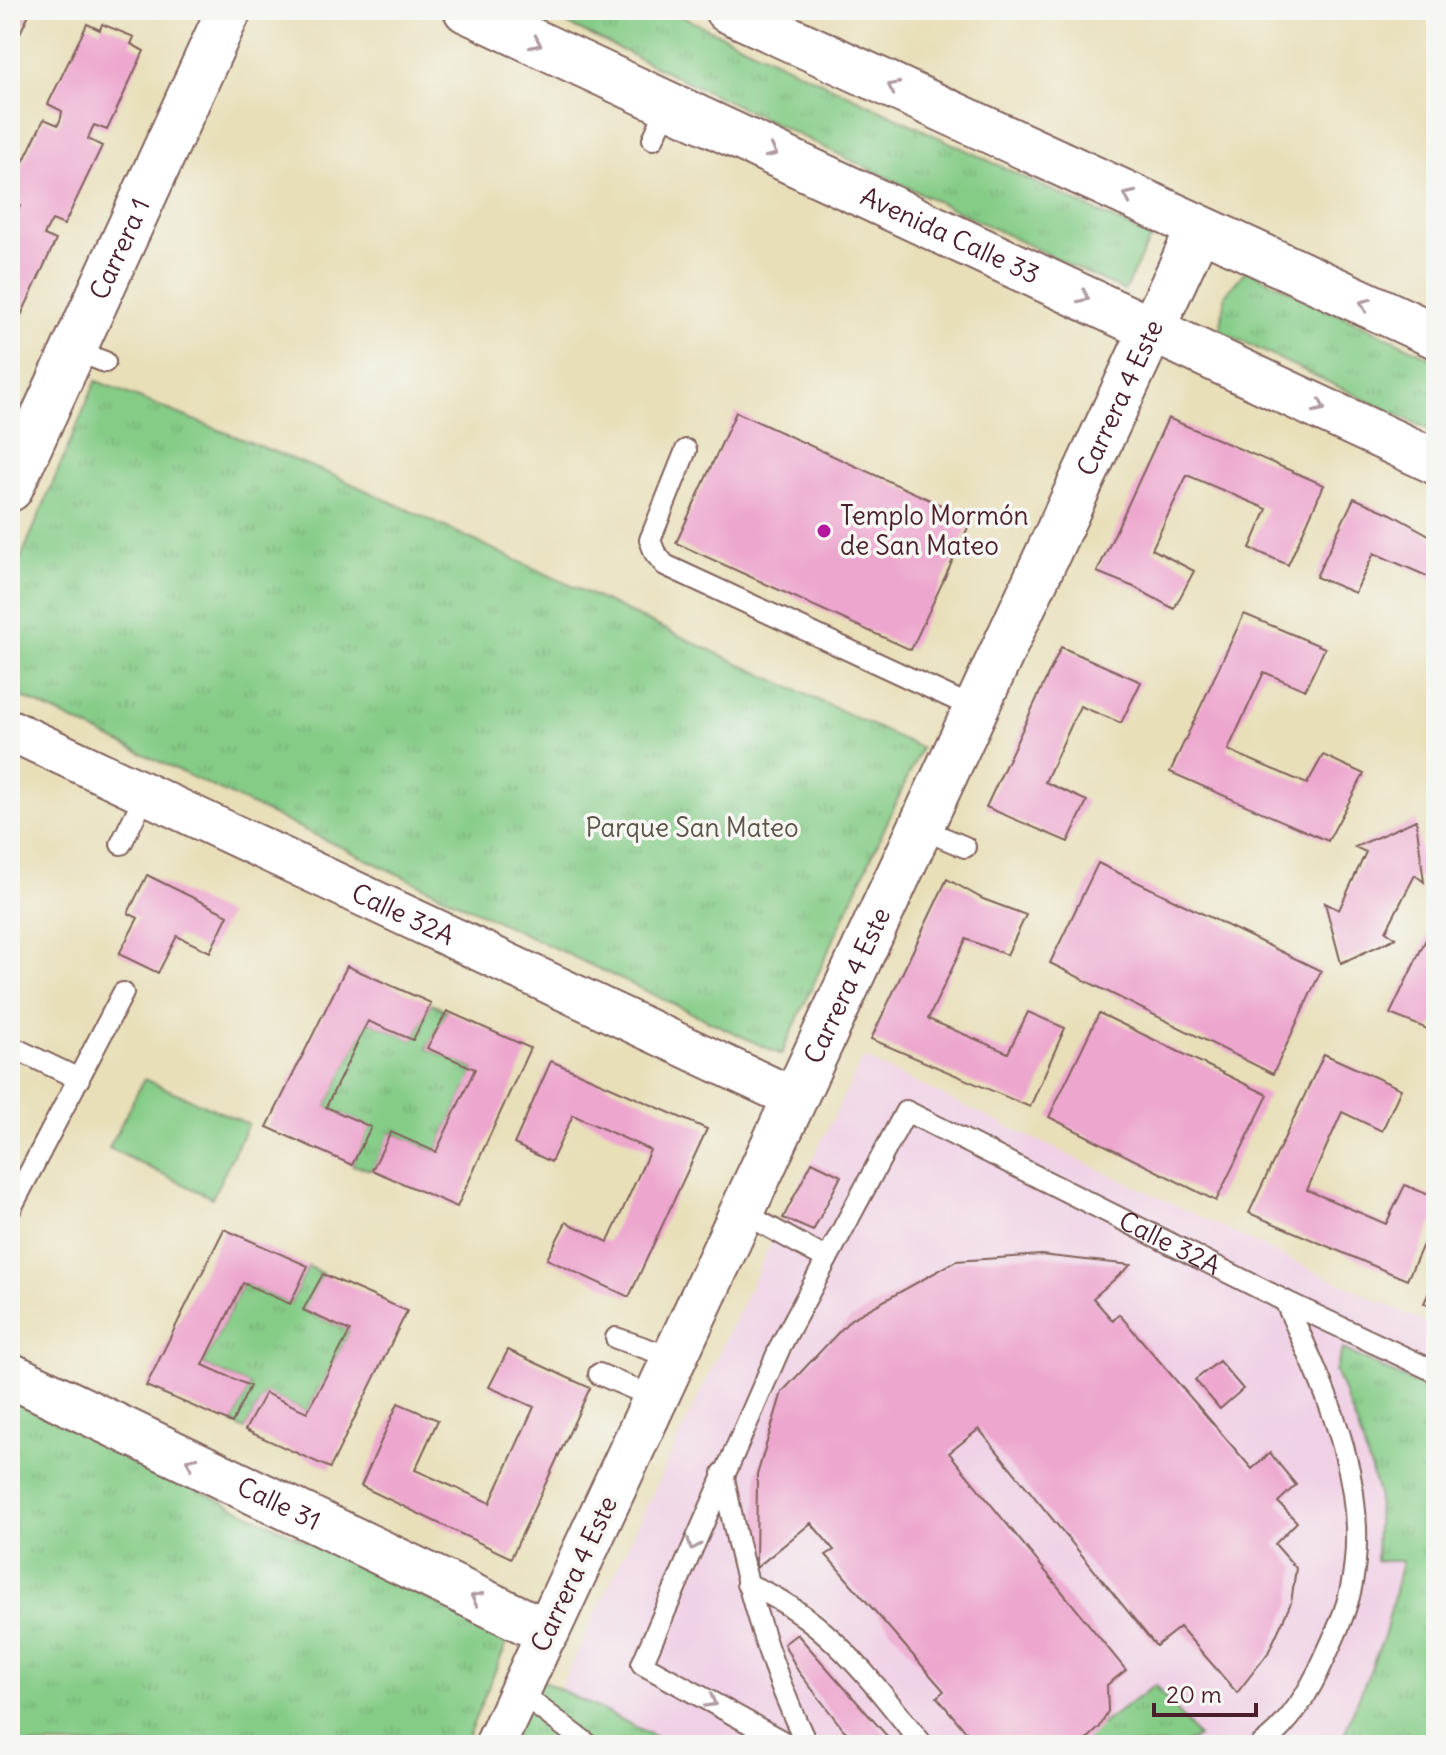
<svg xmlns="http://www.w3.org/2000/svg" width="1446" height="1755" font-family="Delius,sans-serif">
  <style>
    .built { fill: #f0d0e5 }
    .grass { fill: url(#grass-tufts); stroke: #687659; stroke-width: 2 }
    .pitch { fill: #85cc87; stroke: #687659; stroke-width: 2 }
    .building { fill: #eda6ce }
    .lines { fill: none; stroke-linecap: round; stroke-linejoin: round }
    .service-casing { stroke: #81625d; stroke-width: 24 }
    .minor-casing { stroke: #81625d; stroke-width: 44 }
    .tertiary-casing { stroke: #81625d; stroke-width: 48 }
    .service { stroke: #fff; stroke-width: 20 }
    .minor { stroke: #fff; stroke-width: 40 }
    .tertiary { stroke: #fff; stroke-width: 44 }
    .oneway { stroke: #ae9aa0 }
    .poi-dot { fill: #b5179e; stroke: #f6f6f2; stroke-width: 3 }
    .labels { text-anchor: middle; stroke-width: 7; stroke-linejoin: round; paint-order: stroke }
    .street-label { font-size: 26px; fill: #4a1f2b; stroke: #f6f6f2 }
    .poi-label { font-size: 26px; fill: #4a1f2b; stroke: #f6f6f2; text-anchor: start }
    .park-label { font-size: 26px; fill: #5c5347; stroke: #f6f6f2 }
  </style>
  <defs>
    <pattern id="grass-tufts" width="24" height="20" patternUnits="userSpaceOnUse" patternTransform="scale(2)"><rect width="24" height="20" fill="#85cc87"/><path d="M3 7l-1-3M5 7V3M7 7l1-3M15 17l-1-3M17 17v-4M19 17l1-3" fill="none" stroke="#74af75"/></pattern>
  </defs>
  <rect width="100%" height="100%" fill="#f6f6f2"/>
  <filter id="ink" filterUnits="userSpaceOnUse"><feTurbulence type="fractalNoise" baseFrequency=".0125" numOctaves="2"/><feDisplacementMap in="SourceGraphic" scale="16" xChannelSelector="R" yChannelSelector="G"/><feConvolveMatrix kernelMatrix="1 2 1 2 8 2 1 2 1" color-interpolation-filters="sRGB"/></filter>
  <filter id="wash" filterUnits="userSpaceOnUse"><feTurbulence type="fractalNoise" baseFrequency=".006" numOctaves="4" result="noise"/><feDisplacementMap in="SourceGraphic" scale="32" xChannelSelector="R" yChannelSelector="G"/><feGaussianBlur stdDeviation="1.8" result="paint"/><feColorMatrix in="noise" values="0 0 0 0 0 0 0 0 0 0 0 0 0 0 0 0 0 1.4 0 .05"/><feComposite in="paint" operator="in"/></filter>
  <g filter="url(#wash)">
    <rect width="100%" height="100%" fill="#e8dfb9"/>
    <path class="built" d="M863 1058 1436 1328V1745H672L560 1689 783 1218Z"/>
    <path class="grass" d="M538 10H668L1151 237 1124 291Z
      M1246 270 1436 360V433L1220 331 1226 294Z
      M96 381 335 476 921 748 781 1055 10 691V584Z
      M431 1003 447 1011 427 1048 475 1069 436 1152 392 1132 372 1170 352 1165 370 1127 326 1107 368 1021 413 1040Z
      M308 1266 323 1274 304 1311 350 1331 307 1412 265 1393 245 1430 232 1423 250 1386 203 1365 243 1283 290 1304Z
      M1343 1349 1436 1394V1745H1330L1344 1734 1385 1634 1402 1561H1376L1378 1494 1359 1431 1335 1371Z
      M10 1400 509 1638 464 1745H10Z
      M535 1677 672 1745H504Z
      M1155 1685 1198 1737 1182 1745H1073Z"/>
    <path class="pitch" d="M144 1079 248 1124 212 1198 109 1148Z"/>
    <g id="blocks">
      <path class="building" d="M10 10 30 12 10 54Z
        M87 24 100 30 102 24 134 37 131 44 144 51 107 130 94 125 91 131 88 139 102 146 64 225 52 220 44 235 56 240 19 320 10 316V219L13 220 20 206 10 201V189L44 119 58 125 61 118 62 111 48 104Z
        M736 412 972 519 911 650 676 543Z
        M1168 418 1324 485 1288 565 1250 548 1267 509 1187 475 1152 549 1194 571 1174 609 1134 587 1097 572Z
        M1354 498 1391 514 1436 539V580L1374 553 1355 593 1316 577Z
        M1244 614 1325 648 1305 690 1264 672 1228 750 1307 784 1323 755 1364 774 1328 841 1170 772Z
        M1061 647 1141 682 1121 723 1080 706 1045 782 1087 801 1068 842 986 807Z
        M1416 820 1424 882 1415 875 1386 931 1396 938 1341 963 1325 903 1339 910 1366 852 1355 847Z
        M1098 863 1321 971 1273 1074 1050 963Z
        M147 875 228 915 210 952 177 936 158 973 119 954 138 918 128 913Z
        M947 879 983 899 1026 915 1007 955 966 939 928 1019 1008 1053 1028 1012 1065 1028 1030 1107 871 1039Z
        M1428 935 1436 938V1017L1430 1030 1390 1014Z
        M347 966 431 1003 413 1040 368 1021 326 1107 371 1127 352 1165 267 1127Z
        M447 1011 530 1048 457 1207 372 1170 391 1132 436 1152 475 1069 427 1048Z
        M1099 1013 1268 1095 1216 1201 1049 1117Z
        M1324 1054 1401 1089 1382 1131 1342 1112 1307 1190 1386 1224 1405 1185 1436 1198V1216L1407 1280 1249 1213Z
        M551 1061 707 1129 629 1297 547 1259 566 1222 608 1242 650 1150 573 1115 551 1162 514 1144Z
        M812 1162 841 1176 813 1231 783 1218Z
        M224 1229 308 1266 290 1304 243 1283 203 1365 250 1386 232 1423 146 1386Z
        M1041 1255 1131 1265 1093 1298 1113 1321 1119 1314 1252 1469 1270 1453 1296 1485 1278 1502 1297 1522 1275 1544 1296 1568 1291 1603 1268 1653 1237 1693 1180 1627 1156 1646 979 1429 949 1453 1126 1670 1107 1685 1108 1711 1100 1727 1084 1742 1071 1745 1038 1743 1035 1745H977L937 1697 944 1691 826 1555 834 1550 811 1523 756 1568 757 1475 782 1392 851 1319 956 1261Z
        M323 1274 407 1311 330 1468 245 1430 265 1393 307 1412 350 1331 303 1310Z
        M1436 1277V1309L1424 1303Z
        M508 1350 590 1388 511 1558 361 1486 398 1403 438 1420 415 1470 490 1503 534 1407 489 1387Z
        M1219 1361 1243 1389 1220 1409 1195 1380Z
        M797 1634 895 1745H863L843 1729 798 1671 784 1644Z"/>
    </g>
  </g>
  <g filter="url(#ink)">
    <use href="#blocks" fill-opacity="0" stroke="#81625d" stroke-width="2"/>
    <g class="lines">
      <g class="service-casing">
        <g id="service">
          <path d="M653 139 669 104"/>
          <path d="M74 350 105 362"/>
          <path d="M686 450 650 540 655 553 665 565 976 709"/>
          <path d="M920 828 965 847"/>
          <path d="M121 844 146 793"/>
          <path d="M10 1046 79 1079"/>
          <path d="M10 1210 123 993"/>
          <path d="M742 1212 827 1259"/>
          <path d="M616 1338 674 1358"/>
          <path d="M599 1374 655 1398"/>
          <path d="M723 1473C741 1567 765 1658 807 1745"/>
          <path d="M747 1584C826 1616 871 1681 923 1745"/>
          <path d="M520 1693 589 1745"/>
          <path id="s1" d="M789 1745 642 1664 781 1345 906 1111 1285 1301 1436 1372"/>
          <path d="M1261 1745C1291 1723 1310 1691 1325 1657 1335 1635 1346 1612 1351 1588 1372 1485 1326 1392 1285 1301"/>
        </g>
      </g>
      <g class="minor-casing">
        <g id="minor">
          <path id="s2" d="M10 730 794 1098"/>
          <path d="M495 1745 547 1632"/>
        </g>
      </g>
      <g class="tertiary-casing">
        <g id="tertiary">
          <path id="s3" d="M466 10 1436 462"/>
          <path d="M727 10 1436 336"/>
          <path id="s4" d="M10 489 229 10"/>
          <path id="s5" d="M10 1375 547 1632 1199 228"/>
        </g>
      </g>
      <use href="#service" class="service"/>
      <use href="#minor" class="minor"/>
      <use href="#tertiary" class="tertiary"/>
    </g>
    <defs><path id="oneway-chevron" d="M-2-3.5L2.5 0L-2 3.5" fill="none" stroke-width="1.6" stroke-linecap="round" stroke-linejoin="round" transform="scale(2)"/></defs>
    <g class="oneway">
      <use href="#oneway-chevron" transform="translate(536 43) rotate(25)"/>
      <use href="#oneway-chevron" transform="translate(893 87) rotate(-155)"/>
      <use href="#oneway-chevron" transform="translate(772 152) rotate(25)"/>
      <use href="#oneway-chevron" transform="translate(1129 196) rotate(-155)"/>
      <use href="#oneway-chevron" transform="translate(1084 297) rotate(25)"/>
      <use href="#oneway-chevron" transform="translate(1365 304) rotate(-156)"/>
      <use href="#oneway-chevron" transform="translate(1320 407) rotate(25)"/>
      <use href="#oneway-chevron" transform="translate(191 1462) rotate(-154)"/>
      <use href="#oneway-chevron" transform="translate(693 1545) rotate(113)"/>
      <use href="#oneway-chevron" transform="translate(476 1598) rotate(-154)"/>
      <use href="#oneway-chevron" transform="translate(711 1702) rotate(29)"/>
    </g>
  </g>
  <circle class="poi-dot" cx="824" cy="531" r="8"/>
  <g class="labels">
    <g class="street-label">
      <text dy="9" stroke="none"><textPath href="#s3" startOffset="534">Avenida Calle 33</textPath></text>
      <text dy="9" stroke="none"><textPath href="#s4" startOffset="264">Carrera 1</textPath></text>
      <text dy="9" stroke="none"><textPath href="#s5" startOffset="1956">Carrera 4 Este</textPath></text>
      <text dy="9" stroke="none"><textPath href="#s2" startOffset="434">Calle 32A</textPath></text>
      <text dy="9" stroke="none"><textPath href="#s5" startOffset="1308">Carrera 4 Este</textPath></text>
      <text dy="9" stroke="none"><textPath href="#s1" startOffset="1076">Calle 32A</textPath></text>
      <text dy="9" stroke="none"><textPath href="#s5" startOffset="298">Calle 31</textPath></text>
      <text transform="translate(574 1574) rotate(-65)" y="9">Carrera 4 Este</text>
    </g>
    <g class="poi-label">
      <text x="840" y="525">Templo Mormón<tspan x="840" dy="30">de San Mateo</tspan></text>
    </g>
    <g class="park-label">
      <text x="692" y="837">Parque San Mateo</text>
    </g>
  </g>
  <rect width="1446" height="1755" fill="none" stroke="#f6f6f2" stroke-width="40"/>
  <path d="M1154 1703v12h102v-12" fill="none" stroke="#4a1f2b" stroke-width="4"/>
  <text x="1166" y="1703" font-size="24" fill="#4a1f2b" stroke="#f6f6f2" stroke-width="6" paint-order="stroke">20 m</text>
</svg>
